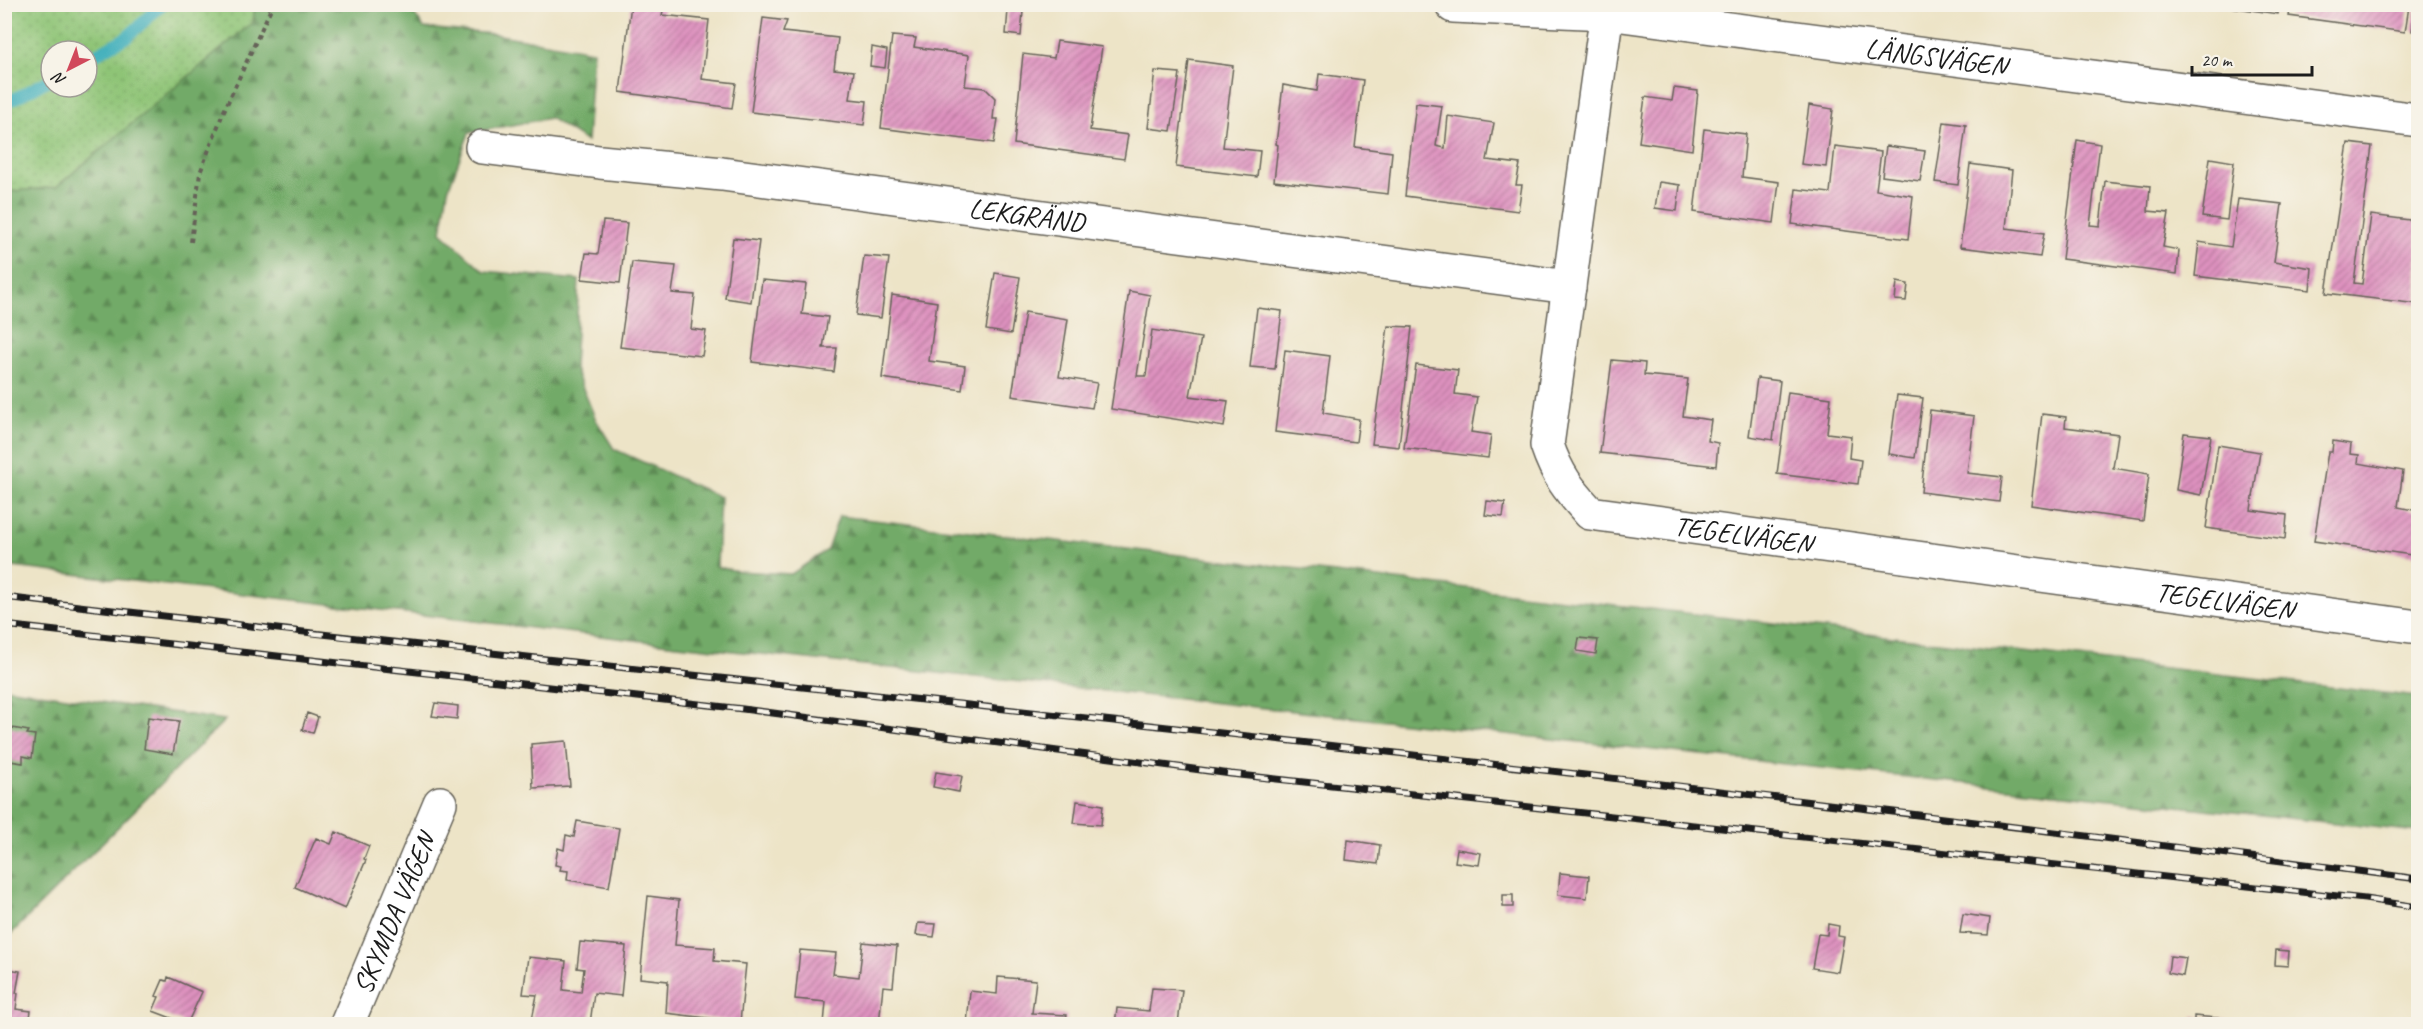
<svg xmlns="http://www.w3.org/2000/svg" width="2423" height="1029" font-family="Caveat,sans-serif">
  <style>
    .forest { fill: url(#forest-firs); stroke: #476342; stroke-width: 1.5; fill-rule: evenodd }
    .park { fill: url(#park-dots); stroke: #557049; stroke-width: 1.5; fill-rule: evenodd }
    .lines { fill: none; stroke-linecap: round; stroke-linejoin: round }
    .stream { stroke: #40afbb; stroke-width: 12 }
    .building { fill: url(#building-hatch) }
    .minor-casing { stroke: #656258; stroke-width: 36 }
    .path { stroke: #656258; stroke-width: 4; stroke-dasharray: 4.5 4.5; stroke-linecap: butt }
    .minor { stroke: #fff; stroke-width: 33 }
    .rail-casing { stroke: #1c1c1c; stroke-width: 7 }
    .rail { stroke: #f7f3e8; stroke-width: 4.5; stroke-dasharray: 14; stroke-linecap: butt }
    .labels { text-anchor: middle; stroke-width: 4.5; stroke-linejoin: round; paint-order: stroke }
    .street-label { font-size: 28px; fill: #1c1c1c; stroke: #f7f3e8 }
  </style>
  <defs>
    <pattern id="forest-firs" width="22" height="20" patternUnits="userSpaceOnUse" patternTransform="scale(1.5)"><rect width="22" height="20" fill="#72aa67"/><path d="M5 1l3.5 6h-7zM16 11l3.5 6h-7z" fill="#5d8a54"/></pattern>
    <pattern id="park-dots" width="8" height="8" patternUnits="userSpaceOnUse" patternTransform="scale(1.5)"><rect width="8" height="8" fill="#8ec476"/><path d="M2 2h.1M6 6h.1" fill="none" stroke="#7aa866" stroke-width="1.8" stroke-linecap="round"/></pattern>
    <pattern id="building-hatch" width="6" height="6" patternUnits="userSpaceOnUse" patternTransform="scale(1.5)"><rect width="6" height="6" fill="#de92bf"/><path d="M-1 1l2-2M0 6l6-6M5 7l2-2" fill="none" stroke="#b3769a"/></pattern>
  </defs>
  <rect width="100%" height="100%" fill="#f7f3e8"/>
  <filter id="ink" filterUnits="userSpaceOnUse"><feTurbulence type="fractalNoise" baseFrequency=".0167" numOctaves="2"/><feDisplacementMap in="SourceGraphic" scale="12" xChannelSelector="R" yChannelSelector="G"/><feConvolveMatrix kernelMatrix="1 2 1 2 8 2 1 2 1" color-interpolation-filters="sRGB"/></filter>
  <filter id="wash" filterUnits="userSpaceOnUse"><feTurbulence type="fractalNoise" baseFrequency=".008" numOctaves="4" result="noise"/><feDisplacementMap in="SourceGraphic" scale="24" xChannelSelector="R" yChannelSelector="G"/><feGaussianBlur stdDeviation="1.35" result="paint"/><feColorMatrix in="noise" values="0 0 0 0 0 0 0 0 0 0 0 0 0 0 0 0 0 1.4 0 .05"/><feComposite in="paint" operator="in"/></filter>
  <g filter="url(#wash)">
    <rect width="100%" height="100%" fill="#ede4c7"/>
    <path class="forest" d="M5 5H408L424 28 494 34 593 51 587 142 550 118 469 133 448 190 441 232 484 271 579 280 574 367 596 420 614 449 720 497 717 567 738 571 791 574 827 550 839 516 2418 697V832L677 645 5 566ZM51 51H87V87H51Z
      M5 688 225 720 5 940Z"/>
    <path class="park" d="M5 4H255V5L253 22 56 187 5 192ZM51 51H87V87H51Z"/>
    <g class="lines">
      <path class="stream" d="M87 59 127 37 163 4
        M4 104 51 79"/>
    </g>
    <g id="blocks">
      <path class="building" d="M631 4 664 7 662 15 709 20 702 79 736 83 732 108 620 92Z
        M2208 4H2279L2278 14Z
        M2291 4H2399L2409 6 2405 32 2289 16Z
        M2416 4H2418V32L2412 31Z
        M1008 10 1023 11 1021 36 1006 34Z
        M763 18 787 21 783 32 838 38 834 69 854 71 850 99 867 101 864 125 751 112Z
        M892 36 916 38 914 47 969 55 965 86 985 88 995 98 993 119H998L994 143 881 128Z
        M1057 41 1102 47 1090 130 1128 135 1124 159 1014 144 1023 54 1054 58Z
        M872 47 887 50 885 68 870 66Z
        M1189 60 1233 66 1223 147 1260 151 1257 177 1176 167Z
        M1155 71 1180 73 1171 131 1148 128Z
        M1319 74 1363 80 1355 147 1392 152 1388 194 1274 181 1278 145 1276 144 1283 85 1317 91Z
        M1674 88 1698 91 1692 150 1639 142 1645 97 1672 101Z
        M1416 103 1442 106 1436 146 1445 148 1448 116 1494 123 1487 160 1520 164 1516 185H1522L1518 211 1405 196Z
        M1809 105 1833 109 1826 167 1801 164Z
        M1944 122 1966 125 1958 185 1935 182Z
        M1704 129 1746 134 1742 177 1779 182 1774 223 1694 212Z
        M2077 140 2100 144 2090 225 2100 226 2105 181 2150 186 2148 211 2169 213 2163 247 2179 250 2177 274 2062 259Z
        M2348 143 2372 146 2354 283 2362 284 2371 215 2417 221 2418 304 2326 293Z
        M1835 146 1881 152 1876 190 1913 196 1908 239 1792 224 1796 189 1830 193Z
        M1886 146 1925 151 1920 181 1882 176Z
        M2210 158 2234 162 2227 220 2202 217Z
        M1970 164 2012 170 2006 228 2044 233 2040 257 1960 247Z
        M1659 182 1680 185 1677 211 1655 208Z
        M2238 199 2282 204 2274 262 2312 268 2310 290 2195 276 2199 242 2231 247Z
        M603 221 627 223 620 283 582 279 586 253 598 254Z
        M733 238 759 241 751 302 725 298Z
        M864 256 889 258 881 318 856 315Z
        M632 262 676 266 672 293 695 295 691 329 706 331 702 356 620 347Z
        M995 273 1020 277 1011 334 986 330Z
        M762 280 806 284 802 314 828 317 823 348H837L834 372 752 362Z
        M1897 282 1908 284 1906 301 1895 300Z
        M1129 291 1150 295 1137 376H1146L1152 330 1201 338 1190 396 1228 401 1224 427 1111 409Z
        M892 295 937 302 929 361 965 366 962 390 882 378Z
        M1257 308 1282 311 1275 369 1250 367Z
        M1025 312 1068 319 1059 377 1097 383 1092 408 1012 396Z
        M1388 326 1412 327 1399 447 1372 444Z
        M1285 350 1330 356 1323 413 1359 419 1356 442 1275 432Z
        M1612 360 1645 363 1644 375 1688 379 1683 416 1711 420 1708 441 1718 443 1716 466 1600 453Z
        M1416 365 1458 370 1455 394 1477 397 1471 432 1491 435 1488 458 1404 448Z
        M1757 378 1780 381 1773 440 1749 436Z
        M1788 392 1831 398 1827 433 1851 436 1849 458 1861 460 1858 484 1777 474Z
        M1897 395 1923 398 1915 458 1889 454Z
        M1930 410 1974 416 1967 473 2002 477 1999 502 1921 492Z
        M2042 414 2066 417 2065 427 2118 434 2113 468 2149 474 2143 521 2031 505Z
        M2184 433 2211 436 2201 495 2176 490Z
        M2333 441 2351 444 2350 454 2359 455 2358 463 2403 471 2398 507 2418 511V556L2314 541 2328 452H2332Z
        M2218 445 2260 452 2251 510 2287 515 2285 539 2206 528Z
        M1487 501 1505 503 1503 517 1485 515Z
        M1579 638 1598 640 1596 654 1577 651Z
        M435 703 458 706 457 719 432 716Z
        M307 713 318 717 313 733 302 730Z
        M148 717 179 721 173 754 144 749Z
        M7 727 29 731 27 734 35 735 32 758 23 756V763L4 760Z
        M566 741 570 786 533 788 531 744Z
        M936 772 962 776 959 792 933 787Z
        M1077 801 1103 805 1101 825 1074 823Z
        M577 821 619 828 609 887 567 880 568 871 560 870 561 866 555 865 558 848 564 850 566 835 574 837Z
        M336 832 369 846 364 859 366 860 345 909 295 887 316 838 331 844Z
        M1348 840 1380 845 1378 864 1346 860Z
        M1457 849 1481 853 1479 865 1455 862Z
        M1560 873 1589 876 1587 898 1558 895Z
        M1503 895H1513V907H1503Z
        M648 896 679 900 675 945 715 948 714 961 746 964 740 1022 666 1013 668 981 640 978Z
        M1963 914 1990 918 1988 935 1960 933Z
        M918 923 936 924 934 937 916 935Z
        M1828 924 1839 926 1838 936 1844 937 1838 972 1812 968 1818 934 1827 935Z
        M580 942 626 946 621 996 594 993 590 1024H531L537 995 523 994 528 957 566 961 563 990 581 992 584 969 577 968Z
        M863 942 897 946 893 987 883 986 879 1024H824L826 1002 795 999 800 950 836 953 833 974 859 977Z
        M2276 950 2289 951 2288 966 2275 965Z
        M2170 956 2186 958 2183 976 2168 973Z
        M4 968 20 971 16 993H18L16 1009 31 1011 29 1024H4Z
        M168 977 202 992 187 1024 153 1011 159 997 156 996 163 980 167 981Z
        M998 977 1036 980 1032 1013 1067 1015 1066 1024H967L970 991 997 994Z
        M1152 988 1182 990 1178 1024H1115L1117 1008 1149 1011Z
        M2194 1016 2228 1019V1024H2194Z
        M1231 1020 1258 1023V1024H1231Z
        M1462 1021 1487 1023V1024H1461Z"/>
    </g>
  </g>
  <g filter="url(#ink)">
    <use href="#blocks" fill-opacity="0" stroke="#656258" stroke-width="1.5"/>
    <g class="lines">
      <g class="minor-casing">
        <g id="minor">
          <path id="s1" d="M1608 4 1547 445C1557 475 1569 490 1590 513L2418 627"/>
          <path id="s2" d="M1453 6 1607 13 2418 120"/>
          <path id="s3" d="M482 147 600 162 722 174 1569 287"/>
          <path id="s4" d="M347 1024 440 803"/>
        </g>
      </g>
      <path class="path" d="M191 242 200 173 223 113 273 4"/>
      <use href="#minor" class="minor"/>
      <g class="rail-casing">
        <path id="rail" d="M4 597C413 647 822 688 1230 734 1627 779 2023 826 2418 879
          M4 625 743 709 1231 774 2365 899 2418 907"/>
      </g>
      <use href="#rail" class="rail"/>
    </g>
  </g>
  <g class="labels">
    <g class="street-label">
      <text dy="10" stroke="none"><textPath href="#s2" startOffset="486">LÄNGSVÄGEN</textPath></text>
      <text dy="10" stroke="none"><textPath href="#s3" startOffset="549">LEKGRÄND</textPath></text>
      <text dy="10" stroke="none"><textPath href="#s1" startOffset="681">TEGELVÄGEN</textPath></text>
      <text dy="10" stroke="none"><textPath href="#s1" startOffset="1167">TEGELVÄGEN</textPath></text>
      <text dy="10" stroke="none"><textPath href="#s4" startOffset="120">SKYMDA VÄGEN</textPath></text>
    </g>
  </g>
  <rect width="2423" height="1029" fill="none" stroke="#f7f3e8" stroke-width="24"/>
  <g transform="translate(69 69) rotate(222)"><circle r="28" fill="#f7f3e8" stroke="#9f9d96" stroke-width="1.5"/>
  <path d="M0-4.5L10 22L0 15L-10 22Z" fill="#d1495b"/>
  <text y="-9" font-size="16" font-weight="bold" text-anchor="middle" fill="#1c1c1c">N</text>
  </g>
  <path d="M2192 66v9h120v-9" fill="none" stroke="#1c1c1c" stroke-width="3"/>
  <text x="2201" y="66" font-size="18" fill="#1c1c1c" stroke="#f7f3e8" stroke-width="4.5" paint-order="stroke">20 m</text>
</svg>
